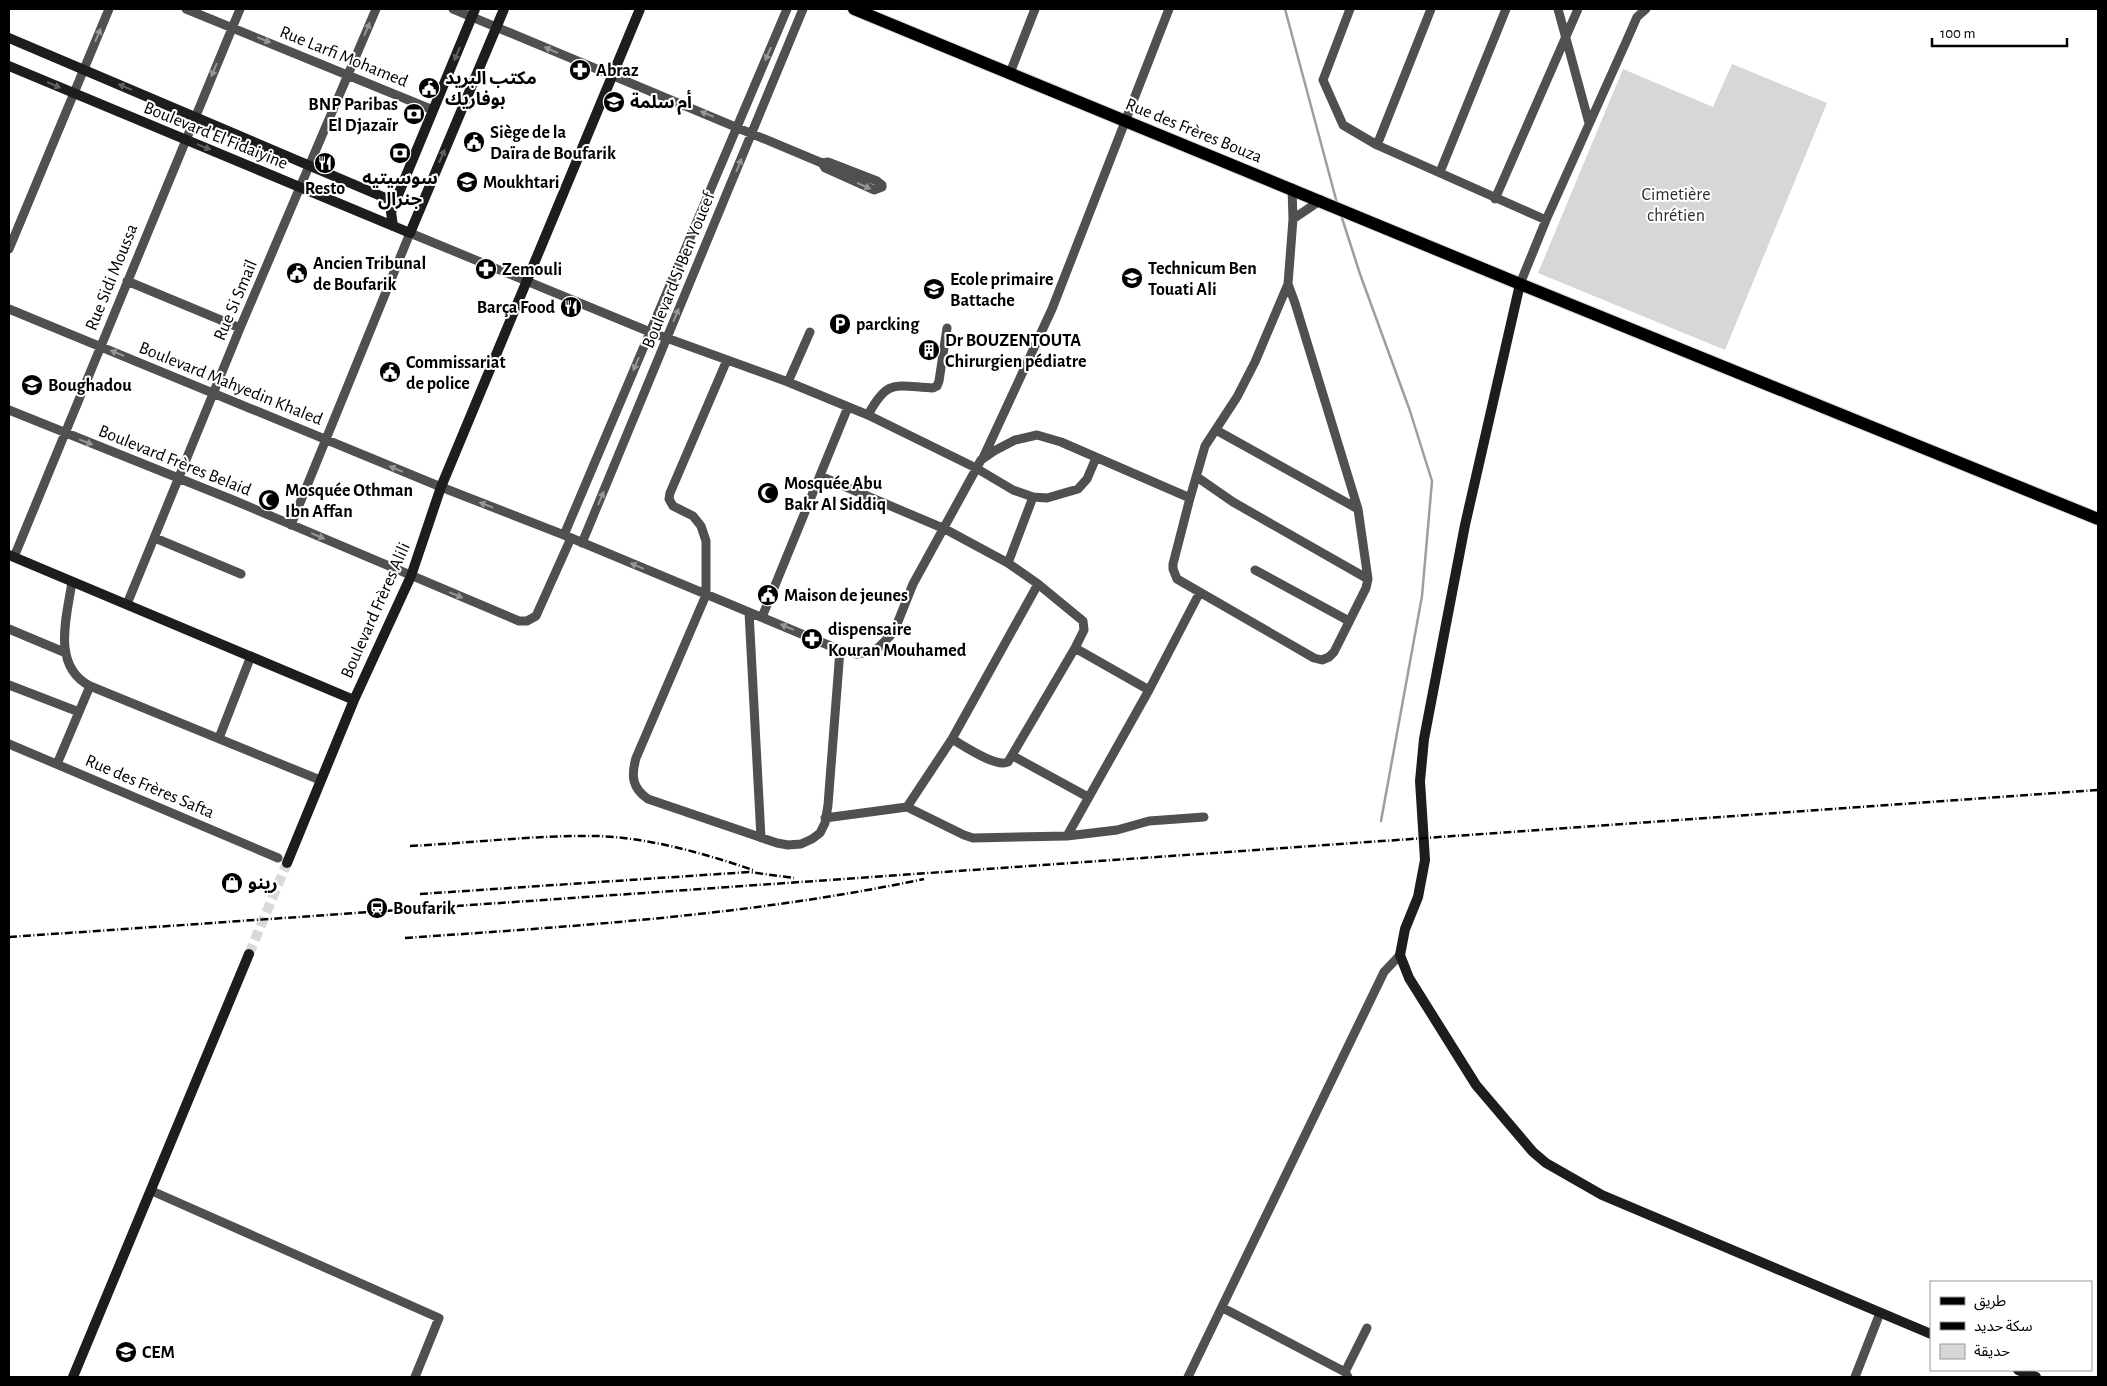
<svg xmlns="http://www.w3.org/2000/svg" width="2107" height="1386" font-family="'Alegreya Sans','Noto Sans Arabic',sans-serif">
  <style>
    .green { fill: #d7d7d7 }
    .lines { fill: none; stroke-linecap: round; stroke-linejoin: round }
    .stream { stroke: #9e9e9e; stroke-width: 2.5 }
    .secondary-tunnel { stroke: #d9d9d9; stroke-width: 10; stroke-dasharray: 10 5; stroke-linecap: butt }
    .primary-casing { stroke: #dbdbdb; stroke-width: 14 }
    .street { stroke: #505050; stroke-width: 9 }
    .secondary { stroke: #1d1d1d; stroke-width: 10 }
    .primary { stroke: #000; stroke-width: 12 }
    .rail { stroke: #000; stroke-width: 2.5; stroke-dasharray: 8 2.5 1 2.5; stroke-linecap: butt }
    .oneway { fill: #969696 }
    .oneway2 { fill: #616161 }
    .labels { text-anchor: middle; stroke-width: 4; stroke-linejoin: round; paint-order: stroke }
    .street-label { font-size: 18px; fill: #000; stroke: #fff }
    .poi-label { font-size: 18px; font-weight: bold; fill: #000; stroke: #fff; text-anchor: start }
    .park-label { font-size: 18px; fill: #2e2e2e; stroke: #fff }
  </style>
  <rect width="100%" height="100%" fill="#fff"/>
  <path class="green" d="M1732 64 1827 103 1725 350 1538 273 1623 69 1713 107Z"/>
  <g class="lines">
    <path class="stream" d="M1285 9 1337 203
      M1341 215 1360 274 1410 411 1432 481 1422 596 1381 821"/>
    <path class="secondary-tunnel" d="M249 954 287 863"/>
    <g class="primary-casing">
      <path id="primary" d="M854 9 1520 284 2098 519"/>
    </g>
    <path class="street" d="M186 9 433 110
      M453 9 822 163 825 168 874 190 882 187V185L877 181 828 162 822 163
      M1350 9 1323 80 1343 125 1377 145 1546 220
      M1558 9 1589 123
      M1010 73 1035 9
      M1377 145 1431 9
      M1440 172 1506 9
      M1495 199 1578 9
      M1293 219 1321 200
      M9 249 109 9
      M127 281 240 328
      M1520 284 1546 220 1626 42 1637 17 1646 9
      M9 309 441 487 564 535 840 650 857 654 870 652 877 649 890 636 897 624 913 584 981 460 994 451 1015 440 1037 435 1061 442 1190 498 1205 446 1237 397 1255 362 1288 284 1293 219 1292 188
      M727 360 670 493 669 499 673 506 693 516 701 526 706 541V595L636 758C631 776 632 788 648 799L777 843 788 845 801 844 812 839 820 833 825 823 828 805 840 650
      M788 382 810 332
      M9 410 233 500 519 621H527L536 616 571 538
      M868 415C888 378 895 386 933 388L937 386 939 381 947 328
      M1216 430 1358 509
      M983 458 1052 309 1169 9
      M820 476 945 529 1008 563 1038 584 952 739 907 807 964 835 973 838 1067 836 1149 690 1200 592
      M1197 477 1233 502 1368 579
      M1190 498 1173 564V569L1177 579 1314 658 1322 660 1329 657 1334 652 1366 588 1368 579 1358 509 1295 303 1288 284
      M291 525 410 233 650 332 788 382 868 415 976 468 1013 490 1033 497 1047 498 1078 489 1087 479 1096 458
      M564 535 787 9
      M155 538 241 574
      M582 543 803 9
      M14 557 240 9
      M1008 563 1033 497
      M1255 570 1349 621
      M72 582C67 616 51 666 90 686L320 780
      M127 604 240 328 376 9
      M749 612 761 838
      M762 617 848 407
      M9 629 66 653
      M1075 648 1149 690
      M9 685 79 712
      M219 738 251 656
      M952 739C964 746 996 768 1008 762L1075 648 1084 630 1083 621 1038 584
      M9 744 278 858
      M1013 756 1088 797
      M57 764 90 686
      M825 818 907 807
      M1067 836 1117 830 1149 821 1204 817
      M152 1191 439 1318 415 1377
      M1223 1308 1345 1372 1348 1377
      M1345 1372 1367 1328
      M1188 1377 1384 972 1400 955
      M1855 1377 1880 1313"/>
    <path class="secondary" d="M9 38 395 202
      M9 66 410 233 504 9
      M393 226 391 212 475 9
      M1520 284 1465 525 1424 739 1420 781 1425 860 1418 897 1405 929 1400 955 1409 978 1476 1085 1533 1152 1546 1163 1602 1195 1931 1334
      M9 555 354 700
      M287 863 354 700 411 576 441 487 640 9
      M2018 1370 2036 1377
      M73 1377 249 954"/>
    <use href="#primary" class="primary"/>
    <path class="rail" d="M410 846C472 843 535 835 597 836 650 838 703 853 753 870
      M420 894 749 872 794 878
      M9 937C705 889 1402 840 2098 790
      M405 938C579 926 753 915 924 879"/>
  </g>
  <defs><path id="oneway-solid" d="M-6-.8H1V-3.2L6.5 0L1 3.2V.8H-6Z" transform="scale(1.25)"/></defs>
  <g class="oneway">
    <use href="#oneway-solid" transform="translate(367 29) rotate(-67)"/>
    <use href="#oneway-solid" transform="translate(98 35) rotate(-67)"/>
    <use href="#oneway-solid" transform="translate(264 40) rotate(22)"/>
    <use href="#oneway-solid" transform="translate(551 50) rotate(-157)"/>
    <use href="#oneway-solid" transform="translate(768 54) rotate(113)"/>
    <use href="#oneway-solid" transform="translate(214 70) rotate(113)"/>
    <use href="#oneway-solid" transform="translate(707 114) rotate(-158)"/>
    <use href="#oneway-solid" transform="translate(739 165) rotate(-68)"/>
    <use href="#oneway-solid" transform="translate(864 186) rotate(24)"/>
    <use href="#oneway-solid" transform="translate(676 315) rotate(-68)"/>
    <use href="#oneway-solid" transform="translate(117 353) rotate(-158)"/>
    <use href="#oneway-solid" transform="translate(636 364) rotate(113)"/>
    <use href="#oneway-solid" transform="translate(86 442) rotate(21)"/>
    <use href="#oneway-solid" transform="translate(396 469) rotate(-157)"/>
    <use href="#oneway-solid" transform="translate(601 498) rotate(-67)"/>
    <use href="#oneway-solid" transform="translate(486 505) rotate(-159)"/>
    <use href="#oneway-solid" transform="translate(318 536) rotate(23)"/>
    <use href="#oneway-solid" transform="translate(637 566) rotate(-157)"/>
    <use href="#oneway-solid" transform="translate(456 595) rotate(23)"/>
    <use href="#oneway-solid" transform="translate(787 627) rotate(-157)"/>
  </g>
  <g class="oneway2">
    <use href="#oneway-solid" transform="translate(457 54) rotate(113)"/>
    <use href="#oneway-solid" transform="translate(54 85) rotate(23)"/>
    <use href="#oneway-solid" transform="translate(125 87) rotate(-157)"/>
    <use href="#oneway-solid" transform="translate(204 147) rotate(22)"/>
    <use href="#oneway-solid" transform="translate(442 156) rotate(-67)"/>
  </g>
  <defs>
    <g id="pharmacy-disc" transform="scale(1.125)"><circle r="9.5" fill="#000" stroke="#fff"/><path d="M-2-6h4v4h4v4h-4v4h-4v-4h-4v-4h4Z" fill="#fff"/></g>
    <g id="civic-disc" transform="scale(1.125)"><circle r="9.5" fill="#000" stroke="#fff"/><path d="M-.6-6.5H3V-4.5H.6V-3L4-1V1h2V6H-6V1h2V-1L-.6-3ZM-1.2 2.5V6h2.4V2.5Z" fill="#fff"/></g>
    <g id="school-disc" transform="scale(1.125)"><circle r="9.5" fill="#000" stroke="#fff"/><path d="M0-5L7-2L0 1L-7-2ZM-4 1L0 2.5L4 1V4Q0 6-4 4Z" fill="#fff"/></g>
    <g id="bank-disc" transform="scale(1.125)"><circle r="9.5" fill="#000" stroke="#fff"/><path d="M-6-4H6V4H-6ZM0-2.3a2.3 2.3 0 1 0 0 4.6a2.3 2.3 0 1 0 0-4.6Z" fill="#fff"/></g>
    <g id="restaurant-disc" transform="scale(1.125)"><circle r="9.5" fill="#000" stroke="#fff"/><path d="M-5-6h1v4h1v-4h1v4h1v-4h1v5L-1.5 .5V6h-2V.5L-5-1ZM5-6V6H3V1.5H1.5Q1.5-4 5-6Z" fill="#fff"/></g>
    <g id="parking-disc" transform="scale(1.125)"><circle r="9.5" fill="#000" stroke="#fff"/><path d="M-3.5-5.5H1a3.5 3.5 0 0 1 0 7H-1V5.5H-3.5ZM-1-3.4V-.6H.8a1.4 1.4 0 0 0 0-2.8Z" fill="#fff"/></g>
    <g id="building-disc" transform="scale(1.125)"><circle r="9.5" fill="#000" stroke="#fff"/><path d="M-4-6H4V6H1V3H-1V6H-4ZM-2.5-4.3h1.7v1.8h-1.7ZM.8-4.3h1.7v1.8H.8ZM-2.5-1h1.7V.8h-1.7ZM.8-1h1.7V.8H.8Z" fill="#fff"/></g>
    <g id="mosque-disc" transform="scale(1.125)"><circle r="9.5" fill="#000" stroke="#fff"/><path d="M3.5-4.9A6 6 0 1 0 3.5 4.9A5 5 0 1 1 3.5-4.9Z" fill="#fff"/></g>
    <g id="shop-disc" transform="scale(1.125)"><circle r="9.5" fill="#000" stroke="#fff"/><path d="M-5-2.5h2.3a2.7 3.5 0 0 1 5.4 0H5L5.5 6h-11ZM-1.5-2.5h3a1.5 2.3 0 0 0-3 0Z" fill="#fff"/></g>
    <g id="station-disc" transform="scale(1.125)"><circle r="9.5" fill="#000" stroke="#fff"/><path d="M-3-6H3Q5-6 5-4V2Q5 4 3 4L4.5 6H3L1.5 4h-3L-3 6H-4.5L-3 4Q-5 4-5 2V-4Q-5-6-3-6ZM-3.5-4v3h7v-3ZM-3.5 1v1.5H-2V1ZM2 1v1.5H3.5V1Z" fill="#fff"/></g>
  </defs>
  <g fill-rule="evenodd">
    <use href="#pharmacy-disc" x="580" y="70"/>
    <use href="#civic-disc" x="429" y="88"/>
    <use href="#school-disc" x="614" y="102"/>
    <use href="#bank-disc" x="414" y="114"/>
    <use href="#civic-disc" x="474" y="142"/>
    <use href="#bank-disc" x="400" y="153"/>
    <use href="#restaurant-disc" x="325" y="163"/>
    <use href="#school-disc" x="467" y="182"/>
    <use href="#pharmacy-disc" x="486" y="269"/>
    <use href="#civic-disc" x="297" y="273"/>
    <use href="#school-disc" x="1132" y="278"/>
    <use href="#school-disc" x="934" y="289"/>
    <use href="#restaurant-disc" x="571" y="307"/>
    <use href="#parking-disc" x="840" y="324"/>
    <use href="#building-disc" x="929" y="350"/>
    <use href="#civic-disc" x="390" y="372"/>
    <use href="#school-disc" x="32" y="385"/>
    <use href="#mosque-disc" x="768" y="493"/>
    <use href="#mosque-disc" x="269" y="500"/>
    <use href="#civic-disc" x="768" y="595"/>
    <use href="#pharmacy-disc" x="812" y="639"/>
    <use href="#shop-disc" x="232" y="883"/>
    <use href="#station-disc" x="377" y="908"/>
    <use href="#school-disc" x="126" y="1352"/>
  </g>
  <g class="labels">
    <g class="street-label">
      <text transform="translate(344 56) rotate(22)" y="6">Rue Larfi Mohamed</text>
      <text transform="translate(1194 130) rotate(22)" y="6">Rue des Frères Bouza</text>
      <text transform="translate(216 135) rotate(22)" y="6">Boulevard El Fidaiyine</text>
      <text transform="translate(678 270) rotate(-68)" y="6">Boulevard Si Ben Youcef</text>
      <text transform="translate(111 277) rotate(-68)" y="6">Rue Sidi Moussa</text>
      <text transform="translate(235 300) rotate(-67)" y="6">Rue Si Smaïl</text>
      <text transform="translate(231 383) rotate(22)" y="6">Boulevard Mahyedin Khaled</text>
      <text transform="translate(175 460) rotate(22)" y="6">Boulevard Frères Belaid</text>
      <text transform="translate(375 610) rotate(-66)" y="6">Boulevard Frères Alili</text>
      <text transform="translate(150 786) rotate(23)" y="6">Rue des Frères Safta</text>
    </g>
    <g class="poi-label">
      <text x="596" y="76">Abraz</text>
      <text x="445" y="84">مكتب البريد<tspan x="445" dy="21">بوفاريك</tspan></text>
      <text x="630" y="108">أم سلمة</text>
      <text x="398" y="110" text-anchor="end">BNP Paribas<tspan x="398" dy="21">El Djazaïr</tspan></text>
      <text x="490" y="138">Siège de la<tspan x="490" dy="21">Daïra de Boufarik</tspan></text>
      <text x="400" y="184" text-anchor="middle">سوسيتيه<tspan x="400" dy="21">جنرال</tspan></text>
      <text x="483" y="188">Moukhtari</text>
      <text x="325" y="194" text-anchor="middle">Resto</text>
      <text x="313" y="269">Ancien Tribunal<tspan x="313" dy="21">de Boufarik</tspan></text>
      <text x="1148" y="274">Technicum Ben<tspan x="1148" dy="21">Touati Ali</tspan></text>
      <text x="502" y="275">Zemouli</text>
      <text x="950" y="285">Ecole primaire<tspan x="950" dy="21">Battache</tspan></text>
      <text x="555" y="313" text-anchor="end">Barça Food</text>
      <text x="856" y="330">parcking</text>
      <text x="945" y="346">Dr BOUZENTOUTA<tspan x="945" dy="21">Chirurgien pédiatre</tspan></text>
      <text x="406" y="368">Commissariat<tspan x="406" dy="21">de police</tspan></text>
      <text x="48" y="391">Boughadou</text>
      <text x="784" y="489">Mosquée Abu<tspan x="784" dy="21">Bakr Al Siddiq</tspan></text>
      <text x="285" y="496">Mosquée Othman<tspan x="285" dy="21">Ibn Affan</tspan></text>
      <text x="784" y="601">Maison de jeunes</text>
      <text x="828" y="635">dispensaire<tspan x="828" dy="21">Kouran Mouhamed</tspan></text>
      <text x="248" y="889">رينو</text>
      <text x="393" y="914">Boufarik</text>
      <text x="142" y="1358">CEM</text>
    </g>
    <g class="park-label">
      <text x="1676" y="200">Cimetière<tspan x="1676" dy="21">chrétien</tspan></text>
    </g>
  </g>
  <rect width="2107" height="1386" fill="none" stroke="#000000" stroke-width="20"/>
  <rect x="1930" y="1281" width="162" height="90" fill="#ffffff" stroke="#999999"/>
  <rect x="1940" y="1297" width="25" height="8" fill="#000000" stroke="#999999"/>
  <text x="1974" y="1306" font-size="15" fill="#000000">طريق</text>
  <rect x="1940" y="1322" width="25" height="8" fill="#000000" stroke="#999999"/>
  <text x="1974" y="1331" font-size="15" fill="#000000">سكة حديد</text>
  <rect x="1940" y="1344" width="25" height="15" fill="#d7d7d7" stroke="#999999"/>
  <text x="1974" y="1356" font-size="15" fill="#000000">حديقة</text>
  <path d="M1932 38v8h135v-8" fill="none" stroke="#000000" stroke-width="2.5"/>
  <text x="1940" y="38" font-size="15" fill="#000000" stroke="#ffffff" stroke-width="4" paint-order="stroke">100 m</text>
</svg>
